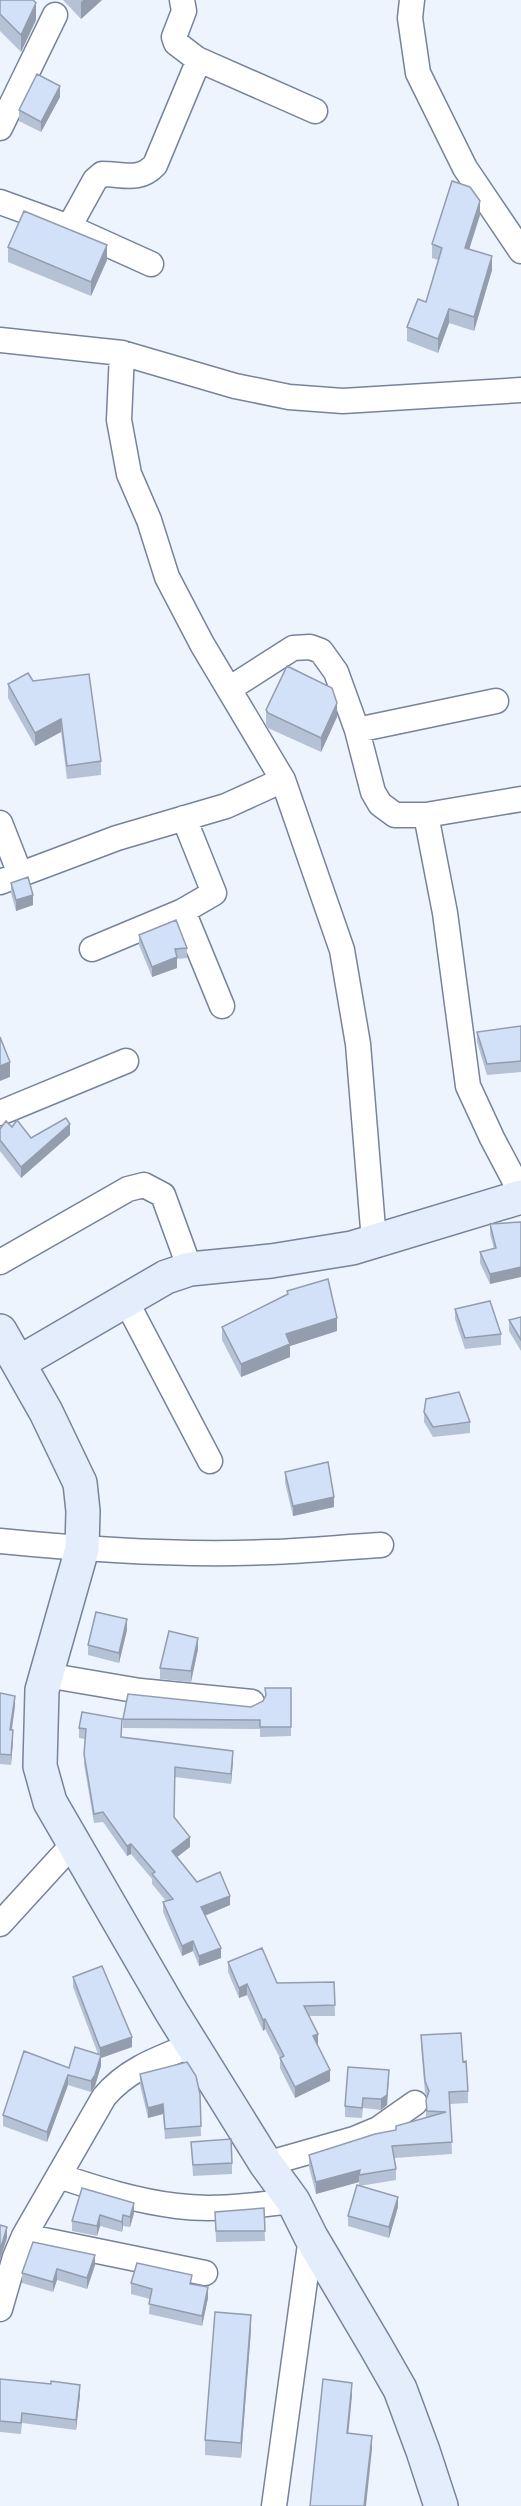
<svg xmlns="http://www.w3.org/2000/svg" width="521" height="2506" font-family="Georgia,serif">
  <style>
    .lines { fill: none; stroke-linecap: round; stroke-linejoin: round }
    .street-casing { stroke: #768499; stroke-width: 27 }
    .secondary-casing { stroke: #768499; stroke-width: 36 }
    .street { stroke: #fff; stroke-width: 24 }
    .secondary { stroke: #e4edfb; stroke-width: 33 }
    .wall { fill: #b5c1d5 }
    .shaded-wall { fill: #939dae }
    .building { fill: #d2e0f8; stroke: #939dae; stroke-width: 1.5 }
  </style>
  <rect width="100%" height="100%" fill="#eef4fe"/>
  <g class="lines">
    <g class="street-casing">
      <path id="street" d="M412 0 410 18 418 73 465 168 521 251
        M197 59 315 111
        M0 128 55 15
        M0 202 69 227 95 180 102 174C123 174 139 182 155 165L198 62 197 59 176 43 174 37 184 11 182 0
        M69 227 151 264
        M0 340 122 353 235 386 289 397 343 401 521 390
        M122 353 119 420 129 474 149 520 167 577 202 644 283 780 342 950 358 1044 374 1241
        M229 689 293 648 310 647 321 651 336 672 357 730 373 792 380 804 395 815H426L521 799
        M357 730 496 701
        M426 815 445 913 468 1086 492 1138 521 1193
        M184 818 214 893 183 911 222 1006
        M0 823 20 874
        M0 882 117 838 226 806 283 780
        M92 949 183 911
        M0 1113 126 1061
        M0 1262 128 1189 144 1185 163 1195 190 1269
        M126 1301 210 1461
        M0 1541C90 1550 180 1556 271 1552 307 1551 344 1547 381 1545
        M46 1675 140 1691 252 1702
        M0 1924 74 1843
        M266 2164 354 2139 378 2129 415 2103
        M59 2176C98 2189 136 2201 177 2206 215 2211 255 2205 293 2201
        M24 2236 205 2273
        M0 2309 15 2257 24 2236 104 2097C127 2069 160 2058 192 2045
        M274 2506 311 2237"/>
    </g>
    <g class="secondary-casing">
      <path id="secondary" d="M0 1331 46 1412 80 1483 83 1511 82 1549 42 1690 40 1766 50 1802 171 2011 266 2164 293 2201 311 2237 376 2347 400 2389 423 2451 441 2506
        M20 1362 166 1277 190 1269 271 1261 352 1248 521 1197"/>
    </g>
    <use href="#street" class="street"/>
    <use href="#secondary" class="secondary"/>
  </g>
  <path class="wall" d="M0 0 36 20 21 52 0 31Z
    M63 0H102L81 19Z
    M60 97 41 132 19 121V110Z
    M480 215 469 250 492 270 474 331 449 323 438 353 407 341V327L426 302 438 260 432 258V244Z
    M8 247 107 260 91 296 8 262Z
    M33 681 101 761V775L67 779 61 732 35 746 8 698V684Z
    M266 710 337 717 321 752 268 728 266 724Z
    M11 883 33 905 16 911 11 893Z
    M139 935 187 948V958L177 959V968L152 977 139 945Z
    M521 1026V1072L487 1075 477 1042V1032Z
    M12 1127 31 1138 70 1135 21 1178 0 1151V1129Z
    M521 1222 490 1284 480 1263V1252L494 1249 490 1234V1224Z
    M287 1291 337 1331 290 1346V1357L241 1377 222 1340V1327L287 1294Z
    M455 1309 501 1334V1345L465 1349 455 1319Z
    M521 1317V1351L509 1331V1320Z
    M424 1412 470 1422V1433L433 1437 424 1422Z
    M285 1472 334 1507 293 1516 285 1483Z
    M127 1630 119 1663 88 1655V1645Z
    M198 1649 191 1682 160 1679V1668Z
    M265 1688H291V1736L260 1737V1729L123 1728V1719L251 1707 263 1701 265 1697Z
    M0 1693 15 1706 12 1730 13 1740 11 1765 0 1764Z
    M79 1728 233 1761 231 1784 175 1777 174 1817 190 1847 177 1857 197 1882 230 1905 205 1916 221 1958 199 1966 193 1951 182 1956 163 1912V1902L166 1901 152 1884V1879L131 1854 127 1856 103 1822 94 1823 84 1764 85 1739 79 1738Z
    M228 1962 277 1983 334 1982 335 2016H309L317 2044 330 2081 295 2098 280 2068V2058L265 2029 263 2031 247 1995 239 1998 228 1972Z
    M73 1977 132 2047 101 2058V2066L95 2086 91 2092 68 2085 47 2142 3 2126V2115L69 2068 98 2054 73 1987Z
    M421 2035 463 2062 468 2091V2103L450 2104 452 2154 394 2158 396 2169V2180L360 2186 398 2207 389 2238 348 2226V2216L359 2186V2182L316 2194 309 2167V2155L396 2130 426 2118V2100L427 2097 425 2093 421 2046Z
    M140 2074 200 2094 201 2136 165 2139 163 2114 148 2118 140 2085Z
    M389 2081 387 2105 381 2110 363 2108 362 2118 345 2117V2106Z
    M191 2142 232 2163V2174L193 2176Z
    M82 2188 134 2213 130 2227 123 2226 122 2232 100 2226 97 2236 72 2231V2221Z
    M264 2208 265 2241 216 2242 215 2212Z
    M95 2265 87 2289 57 2280 53 2292 22 2283V2273Z
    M131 2283 192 2285 208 2298 202 2326 149 2314 150 2299 131 2294Z
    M251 2330 241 2458 205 2455V2440Z
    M0 2379 80 2395 76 2430 22 2423 21 2434 0 2432Z"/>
  <path class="shaded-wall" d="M83 0H102L81 19V2Z
    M36 3V20L21 52V35Z
    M60 86V97L41 132V122Z
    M480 201V215L465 262V248Z
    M107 245V260L91 296V282Z
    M492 256V270L474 331V317Z
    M449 309V323L438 353V339Z
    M337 703V717L321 752V738Z
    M61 719V732L35 746V733Z
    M33 895V905L16 911V900Z
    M177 957V968L152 977V967Z
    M10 1062V1077L0 1081V1066Z
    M70 1124V1135L21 1178V1167Z
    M521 1267V1277L490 1284V1274Z
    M337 1318V1331L290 1346V1357L241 1377V1364L286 1334Z
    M334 1497V1507L293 1516V1506Z
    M127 1619V1630L119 1663V1653Z
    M198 1638V1649L191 1682V1671Z
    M15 1696V1706L10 1740V1730Z
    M13 1730V1740L11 1765V1755Z
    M233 1751V1761L231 1784V1774Z
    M190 1837V1847L172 1861V1851Z
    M131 1844V1854L127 1856V1846Z
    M230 1896V1905L201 1917V1907Z
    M193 1941V1951L182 1956V1946Z
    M221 1948V1958L199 1966V1956Z
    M247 1984V1995L239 1998V1988Z
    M265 2019V2029L263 2031V2020Z
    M318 2034V2044L313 2046V2036Z
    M132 2037V2047L101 2058V2066L95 2086 91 2092V2081L100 2058V2048Z
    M330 2070V2081L295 2098V2087Z
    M389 2070 387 2105 381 2110V2099Z
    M68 2075V2085L47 2142V2132Z
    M163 2104V2114L148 2118V2108Z
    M360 2170 359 2175V2182L316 2194V2182Z
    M398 2197V2207L389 2238V2227Z
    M134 2203V2213L130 2227V2217Z
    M100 2215V2226L97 2236V2226Z
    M123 2215V2226L122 2232V2222Z
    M7 2227V2238L0 2260V2250Z
    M95 2255V2265L87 2289V2278Z
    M57 2269V2280L53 2292V2282Z
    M208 2287V2298L202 2326V2316Z
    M251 2315V2330L241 2458V2443Z
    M352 2383V2396L347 2447V2433Z
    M80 2385V2395L76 2430V2420Z
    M372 2436V2449L366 2506H364Z"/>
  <path class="building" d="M0 0H33L36 3 21 35 0 14Z
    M37 74 60 86 41 122 19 110Z
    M452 181 470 187 480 201 465 248 492 256 474 317 449 309 438 339 407 327 418 299 426 302 442 248 432 244Z
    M24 211 107 245 91 282 8 247Z
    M287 666 332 688 337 703 321 738 268 713 266 710Z
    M28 673 33 681 89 674 101 761 67 766 61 719 35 733 8 684Z
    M28 877 33 895 16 900 11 883Z
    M176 920 187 948 175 949 177 957 152 967 139 935Z
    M521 1026V1061L487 1064 477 1032Z
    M0 1037 10 1062 0 1066Z
    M66 1118 70 1124 21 1167 0 1140V1129L6 1121 12 1127 17 1120 31 1138Z
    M521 1222V1267L490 1274 480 1252 496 1248 490 1224Z
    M328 1279 337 1318 286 1334 290 1344 241 1364 222 1327 288 1294 287 1291Z
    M490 1301 501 1334 465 1338 455 1309Z
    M521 1317V1340L509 1320Z
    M459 1392 470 1422 433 1427 424 1412 426 1399Z
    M328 1462 334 1497 293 1506 285 1472Z
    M96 1612 127 1619 119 1653 88 1645Z
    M169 1631 198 1638 191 1671 160 1668Z
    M265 1688H291V1727H260V1720L123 1719 128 1694 251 1707 263 1701 266 1695Z
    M0 1693 15 1696 10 1730H13L11 1755 0 1754Z
    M82 1712 122 1719 121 1737 233 1751 231 1774 175 1767 174 1817 190 1837 172 1851 197 1882 220 1872 230 1896 201 1907 221 1948 199 1956 193 1941 182 1946 163 1902 173 1899 152 1874 155 1872 131 1844 127 1846 103 1812 94 1814 84 1754 86 1729 79 1728Z
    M262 1948 277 1983 334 1982 335 2005 304 2006 318 2034 313 2036 330 2070 295 2087 280 2058 284 2056 265 2019 263 2020 247 1984 239 1988 228 1962Z
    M102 1966 132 2037 100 2048 73 1977Z
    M461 2033 463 2062 466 2061 468 2091 449 2092 452 2142 392 2146 396 2169 359 2175 360 2170 316 2182 309 2155 375 2134 396 2130V2126L446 2112 427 2111 426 2100 429 2091 425 2081 421 2035Z
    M75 2047 101 2055 95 2075 91 2081 68 2075 47 2132 3 2115 24 2051 69 2068Z
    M187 2062 196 2076 200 2094 201 2126 165 2129 163 2104 148 2108 140 2074Z
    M348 2067 389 2070 387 2095 381 2099 363 2098 362 2108 345 2106Z
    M231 2139 232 2163 193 2165 191 2142Z
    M357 2185 398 2197 389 2227 348 2216Z
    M82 2188 134 2203 130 2217 123 2215 122 2222 100 2215 97 2226 72 2221Z
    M264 2208 265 2231H216L215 2212Z
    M0 2225 7 2227 0 2250Z
    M33 2242 95 2255 87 2278 57 2269 53 2282 22 2273Z
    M137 2263 192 2275 190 2284 208 2287 202 2316 149 2304 152 2289 131 2283Z
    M215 2312 251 2315 241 2443 205 2440Z
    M0 2379 51 2384V2381L80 2385 76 2420 22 2413 21 2423 0 2421Z
    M323 2379 352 2383 347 2433 372 2436 364 2506H310Z"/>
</svg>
